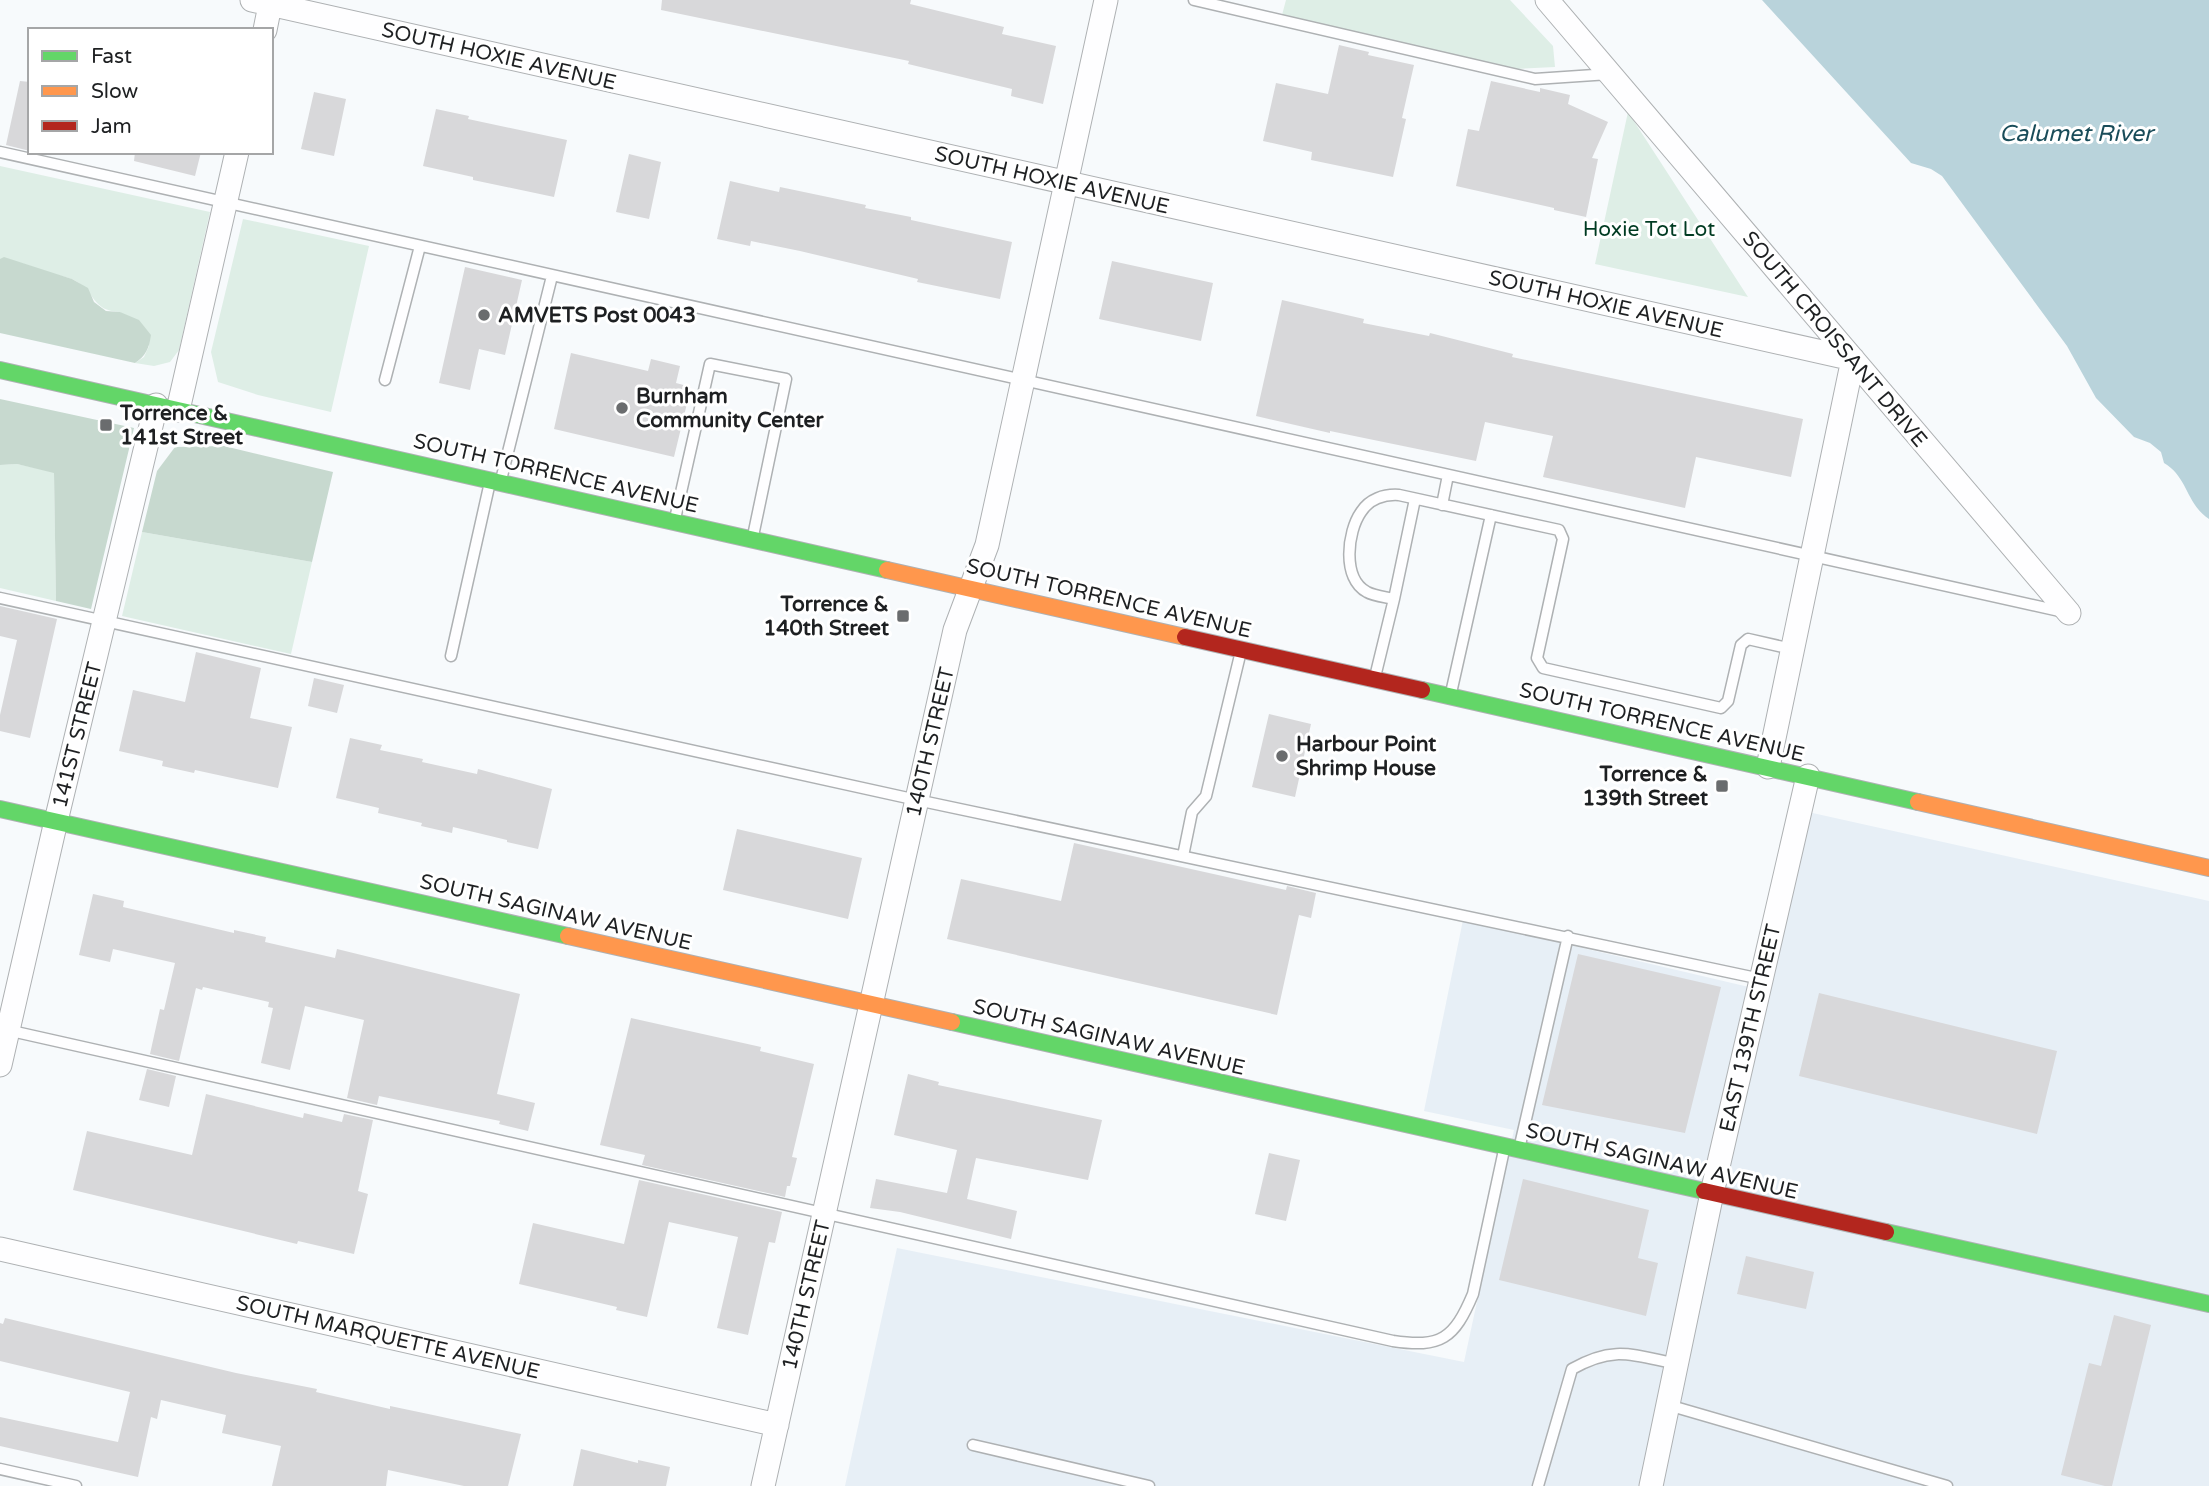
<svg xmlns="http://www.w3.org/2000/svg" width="2209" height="1486" font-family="'Varela Round',sans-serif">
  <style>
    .built { fill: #e7eff6 }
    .green { fill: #deeee6 }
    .forest { fill: #c7d9cf }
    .water { fill: #b9d3db }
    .building { fill: #d8d8da }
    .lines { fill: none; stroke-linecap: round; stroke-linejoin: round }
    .lane-casing { stroke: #aeb1b3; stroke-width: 13 }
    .street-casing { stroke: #aeb1b3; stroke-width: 25 }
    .fast-casing { stroke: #aeb1b3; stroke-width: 18 }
    .slow-casing { stroke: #aeb1b3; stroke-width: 18 }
    .jam-casing { stroke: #aeb1b3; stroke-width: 18 }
    .lane { stroke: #fefeff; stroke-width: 10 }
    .street { stroke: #fefeff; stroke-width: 23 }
    .fast { stroke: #63d668; stroke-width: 16 }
    .slow { stroke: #ff974d; stroke-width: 16 }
    .jam { stroke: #b3261e; stroke-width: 16 }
    .poi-dot { fill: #6a6c6e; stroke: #fff; stroke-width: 2.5 }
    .labels { text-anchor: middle; stroke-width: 6; stroke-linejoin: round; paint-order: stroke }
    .street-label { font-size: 21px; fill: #1e2022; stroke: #fff }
    .park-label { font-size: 21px; fill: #003b22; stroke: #fff }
    .poi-label { font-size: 21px; font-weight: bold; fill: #1e2022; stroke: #fff; text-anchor: start }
    .water-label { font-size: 23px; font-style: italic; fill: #194c59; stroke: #fff }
  </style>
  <rect width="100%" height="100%" fill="#f7fafc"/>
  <path class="built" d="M1790 808 2209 901V1486H845L897 1248 1464 1362 1514 1130 1424 1111 1463 920 1749 987Z"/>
  <path class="green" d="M1286 0H1510L1553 46 1555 67 1516 69 1282 15Z
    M1628 112 1748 297 1595 264Z
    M0 166 210 212 179 350 170 362 154 366 135 363 144 357 149 346 120 312C91 311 96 291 74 280 65 276 56 275 47 272 29 266 20 261 0 259Z
    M243 219 369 246 331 412 258 395 218 382 211 352Z
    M17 464 54 472 56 601 0 588V465Z
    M142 532 312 562 291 654 122 616Z"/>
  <path class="forest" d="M4 257 72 279 88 288 94 302 106 311 120 312 139 320 151 335C149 348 146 356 135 363L0 333V259Z
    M0 399 134 428 91 609 56 601 54 473 17 464 0 465Z
    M224 446 333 472 312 562 142 532 157 471 175 447Z"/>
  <path class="water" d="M1762 0H2209V519C2186 504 2188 477 2164 463L2161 452 2150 443 2134 437 2096 398 2067 346 1942 176 1931 169 1911 163Z"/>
  <path class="building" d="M662 0H911L910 4 1004 27 1002 34 1056 46 1043 104 1011 96 1012 89 908 64 909 61 661 10Z
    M1339 45 1369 52 1368 55 1414 65 1402 118 1406 119 1393 177 1311 160 1312 152 1263 141 1276 83 1328 94Z
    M20 81 30 82V151L6 145Z
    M1491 81 1540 92V88L1570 95 1568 104 1608 122 1592 158 1598 159 1586 217 1554 210V208L1456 186 1468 129 1479 131Z
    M314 92 346 99 334 156 301 149Z
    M436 109 469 116 468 119 567 140 554 197 473 180V177L423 166Z
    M135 152H201L195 176 134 161Z
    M629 154 661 162 649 219 616 212Z
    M730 181 779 192 780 187 866 205 865 208 911 217V220L1012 242 1000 299 917 282 918 279 800 251 751 241 750 246 717 239Z
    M1112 261 1213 283 1201 341 1099 319Z
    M465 267 522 280 505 355 479 349 470 390 439 383Z
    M1282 300 1364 319 1363 323 1429 336 1430 333 1513 354 1512 357 1803 419 1791 477 1696 457 1685 508 1543 477 1553 436 1485 422 1476 461 1330 431V433L1256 416Z
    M571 353 648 371 651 359 680 366 676 383 691 387 674 457 554 429Z
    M0 606 57 619 30 738 0 731V715L17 640 0 636Z
    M196 652 261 668 250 718 292 727 278 788 195 770 194 773 162 766 163 761 119 751 133 690 185 702Z
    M314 678 344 685 337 713 308 706Z
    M1269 714 1311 724 1295 797 1252 787Z
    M350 738 382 745 380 750 423 759 422 762 477 774 478 769 552 789 538 849 507 842V840L453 827 452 833 421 826 422 823 378 813 379 808 336 798Z
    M737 829 862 858 848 919 723 890Z
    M1074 843 1286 890 1287 886 1316 893 1311 918 1299 915 1277 1015 947 939 961 879 1061 901Z
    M93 894 124 901 123 907 234 933V930L266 937 265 942 335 958 337 949 520 994 497 1094 535 1103 528 1131 499 1124 500 1121 379 1096 377 1105 347 1098 364 1020 305 1006 290 1070 261 1063 273 1008 268 1007 269 1002 203 987 202 990 196 988 179 1061 150 1054 160 1009 164 1010 175 963 113 949 110 962 79 955Z
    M1578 954 1721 987 1685 1133 1542 1105Z
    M1819 993 2057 1051 2037 1134 1799 1076Z
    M631 1018 761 1047 760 1051 814 1064 792 1157 797 1158 790 1186H787L785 1197 642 1165 645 1155 600 1145Z
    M147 1069 176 1076 169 1107 139 1100Z
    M908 1074 939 1082 938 1085 1102 1120 1088 1180 976 1158 967 1199 1017 1211 1011 1239 900 1212 870 1208 876 1179 947 1193 957 1150 894 1135Z
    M206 1094 303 1118 304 1113 342 1122 344 1114 373 1120 358 1191 368 1194 354 1254 298 1241 297 1244 73 1190 87 1131 192 1155Z
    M1269 1153 1300 1160 1286 1221 1255 1214Z
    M1523 1179 1649 1210 1638 1258 1658 1263 1646 1316 1499 1280Z
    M639 1180 782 1212 775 1243 769 1242 748 1335 717 1328 738 1237 669 1222 647 1317 616 1310 617 1307 519 1284 533 1223 624 1244Z
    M1746 1256 1814 1272 1806 1309 1737 1294Z
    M2114 1315 2151 1325 2112 1486H2105L2061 1475 2089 1363 2101 1366Z
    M5 1318 236 1373 317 1389 316 1392 390 1409V1406L433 1415 521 1434 508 1486H464L388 1470 386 1486H272L281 1446 222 1433 226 1415 161 1400 157 1419 151 1417 138 1477 0 1446V1417L118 1442 130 1392 0 1361V1323L3 1324Z
    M581 1449 638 1463V1460L670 1467 666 1486H573Z"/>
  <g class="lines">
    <g class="lane-casing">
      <path id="lane" d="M1194 0 1535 79 1609 74
        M0 152 2064 612
        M385 380 420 246
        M501 480 552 276
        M1442 505 1448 475
        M675 519 710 364 786 379 753 536
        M0 598 917 800 1761 979
        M1394 599 1415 499
        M451 656 490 482
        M1375 677 1394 599C1386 597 1374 596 1367 592 1342 579 1347 532 1361 512 1369 499 1384 494 1399 495L1559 530 1563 539 1537 658 1543 668 1721 708 1728 701 1741 645 1748 639 1792 649
        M1451 693 1491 515
        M1183 856 1192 812 1206 796 1241 651
        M7 1030 1393 1341C1441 1348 1454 1339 1473 1294L1504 1150
        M1520 1145 1568 936
        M1668 1405 1947 1486
        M973 1445 1149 1486
        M0 1469 76 1486
        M1538 1486 1572 1369C1614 1345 1632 1355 1677 1364"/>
    </g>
    <g class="street-casing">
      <path id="street" d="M252 0 1853 359 1768 767
        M1547 0 2069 613
        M265 30 271 0
        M178 410 237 152
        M0 1065 56 821 156 405
        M0 1249 777 1425
        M763 1486 955 630 987 545 1106 0
        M1651 1486 1712 1193 1808 776"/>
    </g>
    <g class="fast-casing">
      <path id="fast" d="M0 370 887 570
        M1422 690 1918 802
        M0 809 568 936
        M952 1022 1704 1191
        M1886 1232 2209 1304"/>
    </g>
    <g class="slow-casing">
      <path id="slow" d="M887 570 1185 637
        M1918 802 2209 868
        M568 936 952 1022"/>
    </g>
    <g class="jam-casing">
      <path id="jam" d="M1185 637 1422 690
        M1704 1191 1886 1232"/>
    </g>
    <use href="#lane" class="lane"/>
    <use href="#street" class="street"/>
    <use href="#fast" class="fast"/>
    <use href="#slow" class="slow"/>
    <use href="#jam" class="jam"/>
  </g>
  <g class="poi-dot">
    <circle cx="484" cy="315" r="7"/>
    <circle cx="622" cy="408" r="7"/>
    <rect x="99" y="418" width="14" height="14" rx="3.5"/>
    <rect x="896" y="609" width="14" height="14" rx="3.5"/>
    <circle cx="1282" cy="756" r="7"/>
    <rect x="1715" y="779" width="14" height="14" rx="3.5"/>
  </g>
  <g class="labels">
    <g class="street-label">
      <text transform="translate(499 56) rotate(13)" y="7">SOUTH HOXIE AVENUE</text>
      <text transform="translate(1052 180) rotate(13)" y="7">SOUTH HOXIE AVENUE</text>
      <text transform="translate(1606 304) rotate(13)" y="7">SOUTH HOXIE AVENUE</text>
      <text transform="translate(1835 339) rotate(50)" y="7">SOUTH CROISSANT DRIVE</text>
      <text transform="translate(556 473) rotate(13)" y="7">SOUTH TORRENCE AVENUE</text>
      <text transform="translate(1109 598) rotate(13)" y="7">SOUTH TORRENCE AVENUE</text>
      <text transform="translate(1662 722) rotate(13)" y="7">SOUTH TORRENCE AVENUE</text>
      <text transform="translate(77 735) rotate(-76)" y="7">141ST STREET</text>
      <text transform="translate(930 742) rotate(-77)" y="7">140TH STREET</text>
      <text transform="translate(556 912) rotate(13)" y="7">SOUTH SAGINAW AVENUE</text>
      <text transform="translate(1750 1028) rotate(-77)" y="7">EAST 139TH STREET</text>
      <text transform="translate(1109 1037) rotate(13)" y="7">SOUTH SAGINAW AVENUE</text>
      <text transform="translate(1662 1161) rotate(13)" y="7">SOUTH SAGINAW AVENUE</text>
      <text transform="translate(806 1295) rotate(-77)" y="7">140TH STREET</text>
      <text transform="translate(388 1337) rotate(13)" y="7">SOUTH MARQUETTE AVENUE</text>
    </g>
    <g class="park-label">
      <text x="1649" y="236">Hoxie Tot Lot</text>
    </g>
    <g class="poi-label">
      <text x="498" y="322">AMVETS Post 0043</text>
      <text x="636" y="403">Burnham<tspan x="636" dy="24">Community Center</tspan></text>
      <text x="120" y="420">Torrence &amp;<tspan x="120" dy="24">141st Street</tspan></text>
      <text x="889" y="611" text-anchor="end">Torrence &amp;<tspan x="889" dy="24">140th Street</tspan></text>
      <text x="1296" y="751">Harbour Point<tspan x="1296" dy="24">Shrimp House</tspan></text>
      <text x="1708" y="781" text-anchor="end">Torrence &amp;<tspan x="1708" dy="24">139th Street</tspan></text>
    </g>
    <g class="water-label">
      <text x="2076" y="141">Calumet River</text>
    </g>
  </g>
  <rect x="28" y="28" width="245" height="126" fill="#ffffff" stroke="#a5a6a7" stroke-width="2"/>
  <rect x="42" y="51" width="35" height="10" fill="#63d668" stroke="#a5a6a7" stroke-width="2"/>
  <text x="91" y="63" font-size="21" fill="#1e2022">Fast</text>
  <rect x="42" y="86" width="35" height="10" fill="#ff974d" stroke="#a5a6a7" stroke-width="2"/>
  <text x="91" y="98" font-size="21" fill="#1e2022">Slow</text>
  <rect x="42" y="121" width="35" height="10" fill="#b3261e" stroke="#a5a6a7" stroke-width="2"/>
  <text x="91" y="133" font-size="21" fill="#1e2022">Jam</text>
</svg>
